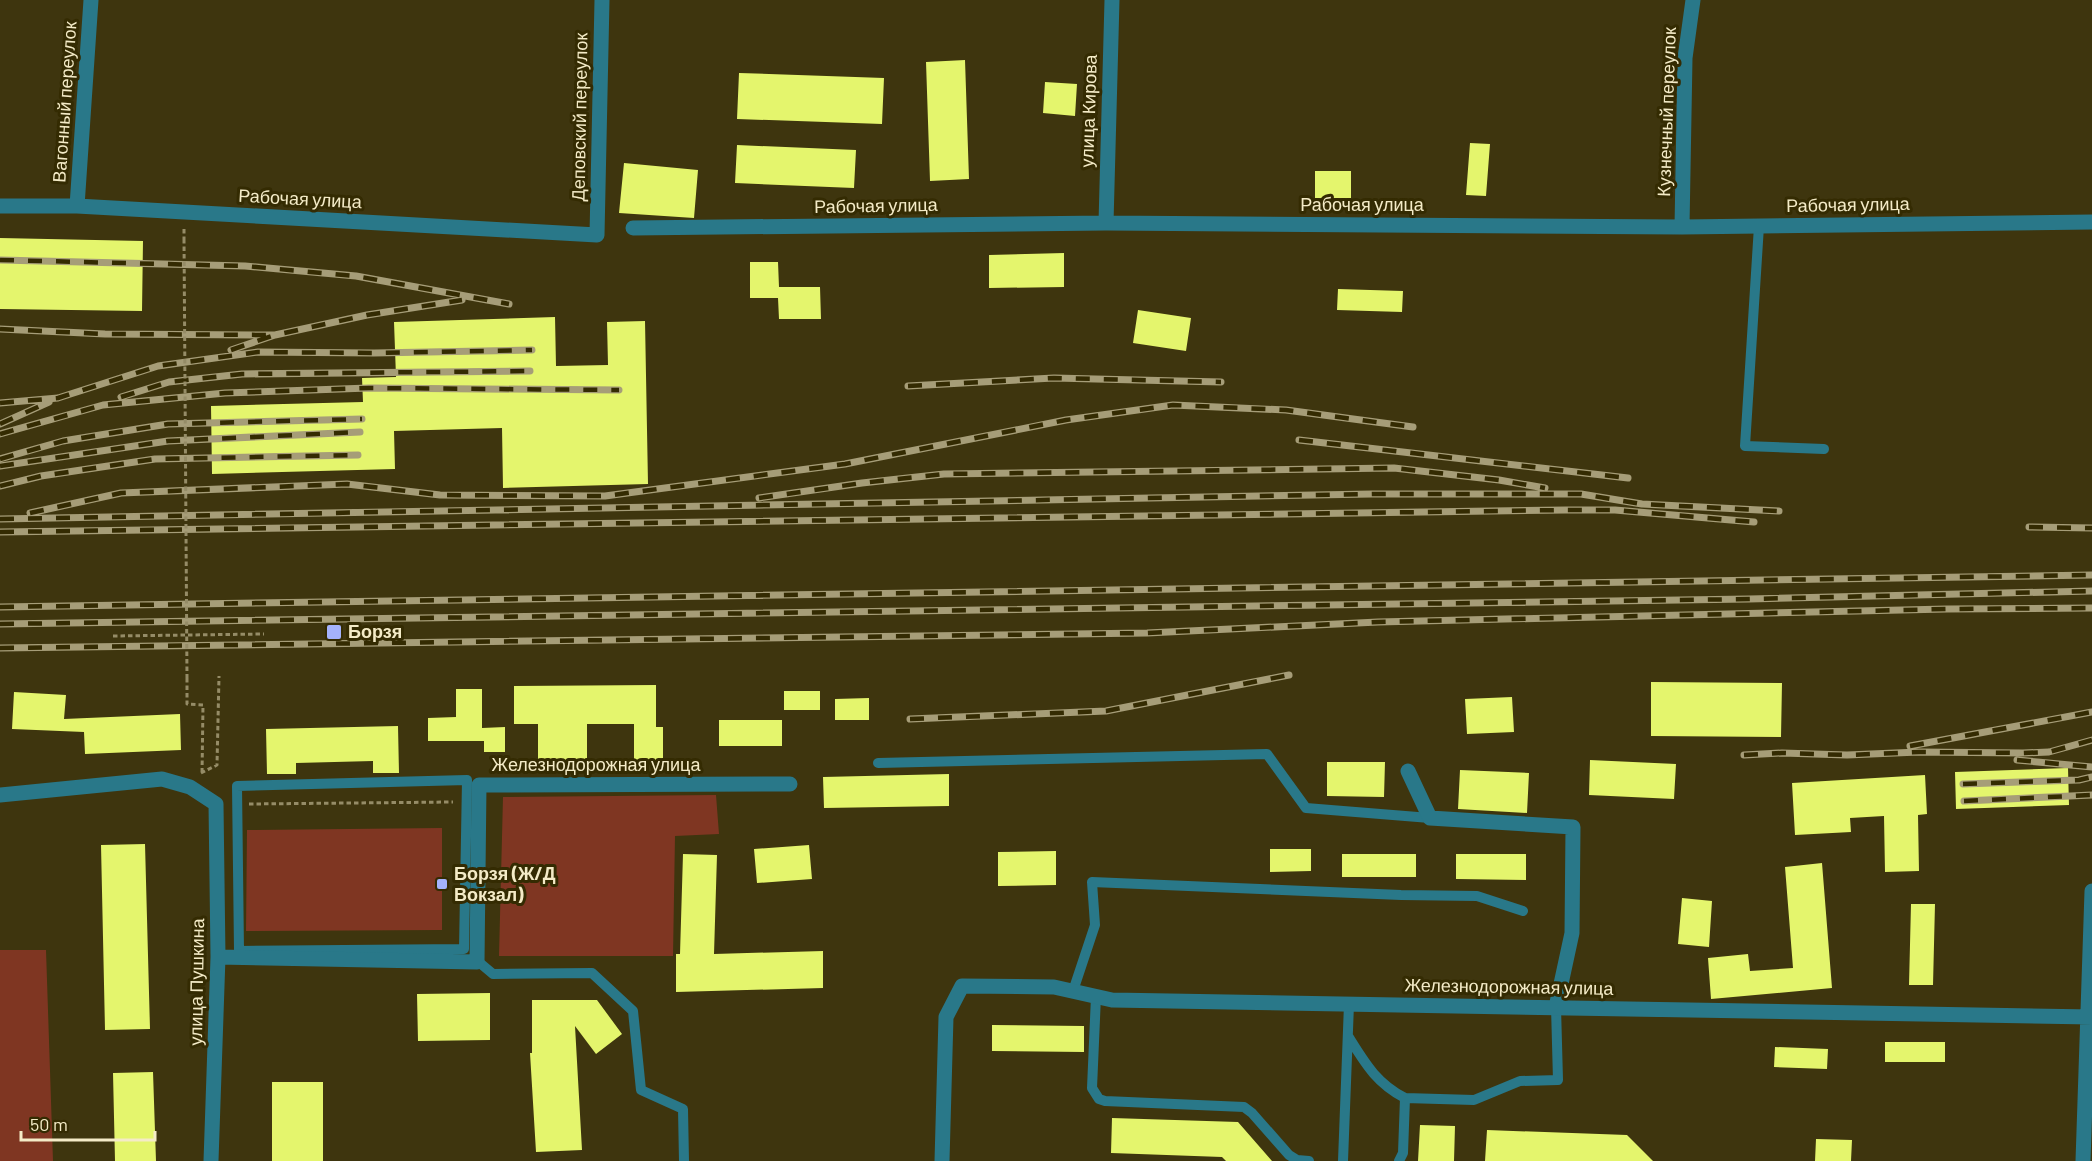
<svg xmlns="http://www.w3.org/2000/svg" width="2092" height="1161" font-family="Barlow,sans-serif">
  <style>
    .green { fill: #7f3622 }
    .building { fill: #e4f56d }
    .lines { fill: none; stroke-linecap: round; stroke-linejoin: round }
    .path { stroke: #958c67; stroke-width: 3; stroke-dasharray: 4.5 3; stroke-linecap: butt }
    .lane { stroke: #297889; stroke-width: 10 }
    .street { stroke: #297889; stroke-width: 15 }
    .rail-casing { stroke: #a69d78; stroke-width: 7 }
    .rail { stroke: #342b02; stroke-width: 4.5; stroke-dasharray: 14; stroke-linecap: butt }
    .path-bridge { stroke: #958c67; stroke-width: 3; stroke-dasharray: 4.5 3; stroke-linecap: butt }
    .poi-dot { fill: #a4b2fc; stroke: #342b02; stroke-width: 2 }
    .labels { text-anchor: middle; stroke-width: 6; stroke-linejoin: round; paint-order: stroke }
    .street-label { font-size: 18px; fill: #f4ebc7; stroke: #342b02 }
    .poi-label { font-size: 18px; font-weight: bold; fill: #f4ebc7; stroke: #342b02; text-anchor: start }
  </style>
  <rect width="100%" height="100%" fill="#3e350e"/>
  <path class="green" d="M716 795 719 834 675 836 673 956H499L503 797Z
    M442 828V930L246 931 247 830Z
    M0 950H46L53 1161H0Z"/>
  <path class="building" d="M965 60 969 179 930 181 926 62Z
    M739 73 884 78 882 124 737 119Z
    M1045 82 1077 84 1075 116 1043 113Z
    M1470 143 1490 144 1486 196 1466 195Z
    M737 145 856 150 854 188 735 183Z
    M624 163 698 170 694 218 619 213Z
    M1315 171H1351V198H1315Z
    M0 238 143 241 142 311 0 309Z
    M1064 253V287L989 288V255Z
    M750 262H778L779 287H820L821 319H779L778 298H750Z
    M1338 289 1403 291 1402 312 1337 310Z
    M1138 310 1191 318 1186 351 1133 343Z
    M555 317 556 366 608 365 607 322 645 321 648 484 503 488 502 428 394 431 395 469 212 474 211 406 363 402 362 378 396 377 394 322Z
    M1651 682 1782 683 1781 737 1651 736Z
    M656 685V727H663V760H634V724H587V766H538V724H514V686Z
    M456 689H482V728L505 727V752H484V741H428V718L456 717Z
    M784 691H820V710H784Z
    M14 692 66 695 64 719 180 714 181 750 85 754 84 732 12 729Z
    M1512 697 1514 732 1467 734 1465 699Z
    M869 698V720H835V699Z
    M719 720H782V746H719Z
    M398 726 399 773H373V761L296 763V774H267L266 729Z
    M1590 760 1676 764 1674 799 1589 795Z
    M1327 762H1385L1384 797 1327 796Z
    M2068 768 2069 805 1956 809 1955 772Z
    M1460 770 1529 773 1527 813 1458 809Z
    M949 774V806L824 808 823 777Z
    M1925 775 1927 814 1918 815 1919 871 1885 872 1884 816 1850 818 1851 832 1795 835 1792 783Z
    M145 844 150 1029 105 1030 101 845Z
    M809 845 812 879 757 883 754 849Z
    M1270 849H1311V871L1270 872Z
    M1056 851V885L998 886V852Z
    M683 854 717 855 714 954 823 951V988L676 992V954H680Z
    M1342 854H1416V877H1342Z
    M1456 854H1526V880L1456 879Z
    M1822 863 1832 988 1711 999 1708 958 1748 954 1750 971 1793 968 1785 867Z
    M1682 898 1712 901 1709 947 1678 944Z
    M1911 904H1935L1933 985H1909Z
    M490 993V1040L418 1041 417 994Z
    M532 1000H597L622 1034 596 1054 575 1026 582 1150 536 1152 530 1053H532Z
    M992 1025 1084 1026V1052L992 1051Z
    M1885 1042H1945V1062H1885Z
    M1775 1047 1828 1049 1827 1069 1774 1067Z
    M153 1072 156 1161H115L113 1073Z
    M272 1082H323V1161H272Z
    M1112 1118 1238 1122 1272 1161H1226L1222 1157 1111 1153Z
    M1420 1125 1455 1126 1454 1161H1418Z
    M1487 1130 1627 1135 1653 1161H1485Z
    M1816 1139 1852 1140 1851 1161H1815Z"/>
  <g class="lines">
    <path class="path" d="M184 229V239
      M113 636 264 634
      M187 678V704L203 705 202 775
      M201 773 217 765 219 676
      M249 804 453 802"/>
    <path class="lane" d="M1759 226 1745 446 1824 449
      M878 763 1267 754 1306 808 1430 818
      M467 780 464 949 239 951 237 786Z
      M474 958 493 974 592 973 633 1011 641 1090 683 1109 684 1161
      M1073 991 1095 925 1092 882 1401 895 1477 896 1523 911
      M1096 996 1092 1088 1099 1099 1105 1101 1244 1107 1252 1113 1289 1155 1297 1160 1309 1161
      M1348 1036C1365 1063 1376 1083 1405 1098
      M1343 1161 1349 1004
      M1399 1161 1403 1153 1405 1098 1474 1100 1520 1081 1558 1080 1556 1007"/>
    <path class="street" d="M0 206H77L597 235 602 0
      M77 206 91 0
      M1106 223 1112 0
      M1682 227 1685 58 1693 0
      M633 228 1106 223 1682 227 2092 222
      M1408 771 1430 818 1573 827 1572 933 1556 1007
      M0 795 162 779 190 787 216 804 218 957 211 1161
      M218 957 477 962 479 785 790 784
      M942 1161 946 1017 962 986 1054 987 1112 1000 2092 1017
      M2083 1161 2092 891"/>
    <g class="rail-casing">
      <path id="rail" d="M0 260 245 266 356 276 509 304
        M0 329 105 334 275 335
        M231 350 275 335 367 315 462 300
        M908 386 1054 378 1221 382
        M121 397 169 382 242 374 530 371
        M0 403 58 398 158 366 258 352 374 353 532 350
        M0 424 49 402
        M0 434 103 405 225 393 369 388 619 390
        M1299 440 1628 478
        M0 459 63 441 168 424 362 419
        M0 466 168 441 360 432
        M0 486 41 476 155 459 358 455
        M759 498 862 483 944 474 1394 468 1499 480 1545 488
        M30 513 121 493 347 484 440 495 605 496 845 464 1066 420 1173 405 1286 410 1413 427
        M0 519 1372 494H1581L1642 504 1779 511
        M2029 527 2092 528
        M0 532 1566 510H1615L1754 522
        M0 607 2092 575
        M0 624 1749 599 2092 591
        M0 648 1147 633 1378 622 1947 609 2092 608
        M910 719 1106 711 1289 675
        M1910 746 2092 712
        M1744 755 1782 753 1847 755 1919 752 2023 753 2049 752 2092 740
        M2017 760 2092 767
        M1963 784 2079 780 2092 777
        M1964 801 2092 795"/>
    </g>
    <use href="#rail" class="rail"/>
    <path class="path-bridge" d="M184 239 187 678"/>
  </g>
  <g class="poi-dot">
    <rect x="326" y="624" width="16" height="16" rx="3"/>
    <rect x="436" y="878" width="12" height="12" rx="3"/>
  </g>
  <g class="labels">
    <g class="street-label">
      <text transform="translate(65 102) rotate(-86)" y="6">Вагонный переулок</text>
      <text transform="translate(1089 111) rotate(-88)" y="6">улица Кирова</text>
      <text transform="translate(1667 112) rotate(-88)" y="6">Кузнечный переулок</text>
      <text transform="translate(580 117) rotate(-89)" y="6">Деповский переулок</text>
      <text transform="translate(300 199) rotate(3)" y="6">Рабочая улица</text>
      <text x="1362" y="211">Рабочая улица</text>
      <text transform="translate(1848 205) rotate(-1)" y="6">Рабочая улица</text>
      <text transform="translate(876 206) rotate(-1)" y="6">Рабочая улица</text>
      <text x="596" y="771">Железнодорожная улица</text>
      <text transform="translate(197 982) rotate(-89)" y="6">улица Пушкина</text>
      <text transform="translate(1509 987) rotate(1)" y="6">Железнодорожная улица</text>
    </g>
    <g class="poi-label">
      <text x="348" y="638">Борзя</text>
      <text x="454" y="880">Борзя (Ж/Д<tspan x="454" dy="21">Вокзал)</tspan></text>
    </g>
  </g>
  <path d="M21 1131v9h134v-9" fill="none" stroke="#f4ebc7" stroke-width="3"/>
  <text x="30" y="1131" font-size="18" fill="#f4ebc7" stroke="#342b02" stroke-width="4.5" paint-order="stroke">50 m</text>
</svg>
